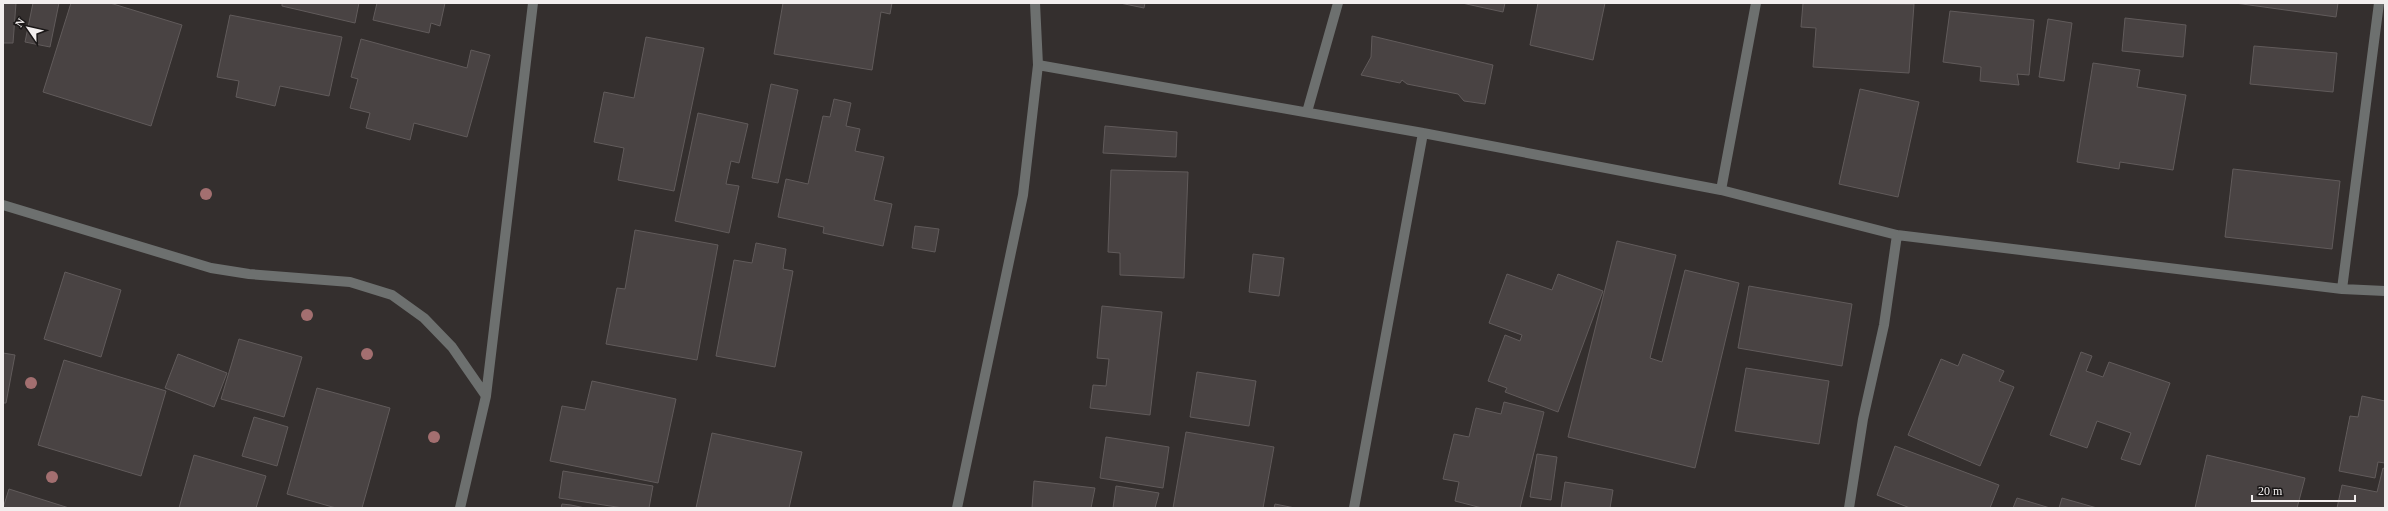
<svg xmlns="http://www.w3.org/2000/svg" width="2388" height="511" font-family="'Times New Roman',serif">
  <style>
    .building { fill: #494343; stroke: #615b5b }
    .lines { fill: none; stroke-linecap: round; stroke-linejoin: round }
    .minor { stroke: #6d706f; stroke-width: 10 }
    .tree { fill: #a36f70 }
  </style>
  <rect width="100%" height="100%" fill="#342f2e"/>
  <path class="building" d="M3 3H16L13 43H3Z
    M33 3H59L50 47 25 42Z
    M71 3H110L182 25 151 126 43 92Z
    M282 3H359L355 23 282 6Z
    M377 3H445L440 26 431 23 429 33 373 20Z
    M783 3H892L890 14 881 12 872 70 774 54Z
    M1120 3H1145L1144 8Z
    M1462 3H1505L1503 12Z
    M1538 3H1605L1593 60 1530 45Z
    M1803 3 1914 4 1909 73 1813 67 1816 28 1801 27Z
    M2235 3H2338L2336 17Z
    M1950 11 2034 20 2029 75 2017 74 2019 85 1980 81 1981 67 1943 62Z
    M230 15 342 37 329 96 280 86 275 106 236 97 239 81 217 77Z
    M2125 18 2186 25 2183 57 2122 51Z
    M2048 19 2072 23 2064 81 2039 77Z
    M1372 36 1493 65 1485 104 1464 101 1458 94 1407 84 1402 80 1400 83 1361 75 1371 57Z
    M646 37 704 48 674 191 618 180 624 148 594 142 604 92 634 98Z
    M361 39 467 68 471 50 490 55 467 137 414 123 410 140 366 128 370 113 350 108 358 79 351 77Z
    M2254 46 2337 53 2333 92 2250 84Z
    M2093 63 2140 70 2137 87 2186 95 2173 170 2120 162 2119 169 2077 162Z
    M771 84 798 90 778 183 752 178Z
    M1860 89 1919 102 1898 197 1839 184Z
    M834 99 851 103 846 126 860 129 855 151 884 157 874 200 892 204 883 246 823 233 824 227 778 217 786 179 808 184 823 116 830 117Z
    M698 113 748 124 739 163 731 161 726 184 739 186 729 233 675 221Z
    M1105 126 1177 132 1176 157 1103 153Z
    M2233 169 2340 181 2332 249 2225 237Z
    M1111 170 1188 172 1184 278 1120 275V253L1108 252Z
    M915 226 939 229 935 252 912 248Z
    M635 230 718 245 697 360 606 344 617 288 625 289Z
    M1617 241 1676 255 1650 358 1662 362 1685 270 1739 283 1695 468 1568 437Z
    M756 243 786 249 783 269 793 271 775 367 716 356 734 260 752 263Z
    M1253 254 1284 258 1279 296 1249 292Z
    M65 272 121 290 101 357 44 339Z
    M1507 274 1552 290 1558 274 1603 291 1558 412 1505 392 1507 388 1488 381 1505 335 1520 341 1522 335 1489 323Z
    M1749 286 1852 304 1842 366 1738 348Z
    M1102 306 1162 312 1150 415 1090 408 1093 385 1106 386 1109 359 1097 358Z
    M239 339 302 357 284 417 221 399Z
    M2081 352 2092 356 2086 371 2103 377 2109 362 2170 383 2140 465 2121 459 2131 433 2097 421 2087 448 2050 435Z
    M3 353 15 355 6 403H3Z
    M178 354 227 373 214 407 165 388Z
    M1963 354 2004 371 1999 381 2014 387 1980 466 1908 435 1941 359 1958 366Z
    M64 360 166 391 141 476 38 445Z
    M1746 368 1829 381 1819 444 1735 431Z
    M1197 372 1256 381 1249 426 1190 417Z
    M592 381 676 399 658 483 550 461 562 406 585 410Z
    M317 388 390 408 362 508H336L287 494Z
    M2362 396 2385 401V463L2378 462 2375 478 2339 471 2350 416 2358 417Z
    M1504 402 1544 412 1520 508H1482L1455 501 1459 482 1443 479 1454 434 1469 437 1476 408 1501 414Z
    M254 417 288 427 277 466 242 456Z
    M1186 432 1274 447 1263 508H1173Z
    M712 433 802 452 789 508H696Z
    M1106 437 1169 447 1163 488 1100 478Z
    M1895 446 1999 485 1990 508H1910L1877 495Z
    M1537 454 1557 457 1551 500 1530 497Z
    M194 455 266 476 256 508H179Z
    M2207 455 2305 478 2297 508H2195Z
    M2383 468 2385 469V508H2337L2342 485 2377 492Z
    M563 471 653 486 649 508H623L559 498Z
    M1034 481 1095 488 1091 508H1032Z
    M1565 482 1613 490 1610 508H1561Z
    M1116 486 1159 493 1155 508H1113Z
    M9 489 69 508H3Z
    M2017 498 2050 508H2013Z
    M2062 498 2097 508H2059Z
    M562 504 571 505 585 508H561Z
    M1275 504 1295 508H1274Z"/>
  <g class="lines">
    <path class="minor" d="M1038 65 1423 133 1721 190 1897 235 2342 289 2385 291
      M1307 112 1338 3
      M1721 190 1756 3
      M3 205 211 268 249 274 350 282 392 295 424 318 452 347 486 396
      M2342 289 2379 3
      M460 508 486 396 533 3
      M957 508 1023 195 1038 65 1035 3
      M1354 508 1423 133
      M1849 508 1863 419 1884 325 1897 235"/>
  </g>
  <g class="tree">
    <circle cx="206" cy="194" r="6"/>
    <circle cx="307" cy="315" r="6"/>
    <circle cx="367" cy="354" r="6"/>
    <circle cx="31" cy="383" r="6"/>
    <circle cx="434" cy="437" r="6"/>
    <circle cx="52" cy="477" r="6"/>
  </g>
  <rect width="2388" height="511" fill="none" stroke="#f2eeee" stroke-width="8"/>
  <g transform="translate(28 28) rotate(304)" stroke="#1a1717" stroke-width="3" paint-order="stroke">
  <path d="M0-3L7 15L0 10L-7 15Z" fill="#f2eeee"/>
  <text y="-6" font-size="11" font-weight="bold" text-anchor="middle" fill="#f2eeee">N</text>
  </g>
  <path d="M2252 495v6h103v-6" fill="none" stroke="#f2eeee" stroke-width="2"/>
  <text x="2258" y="495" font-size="12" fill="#f2eeee" stroke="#1a1717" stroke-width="3" paint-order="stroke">20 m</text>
</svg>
